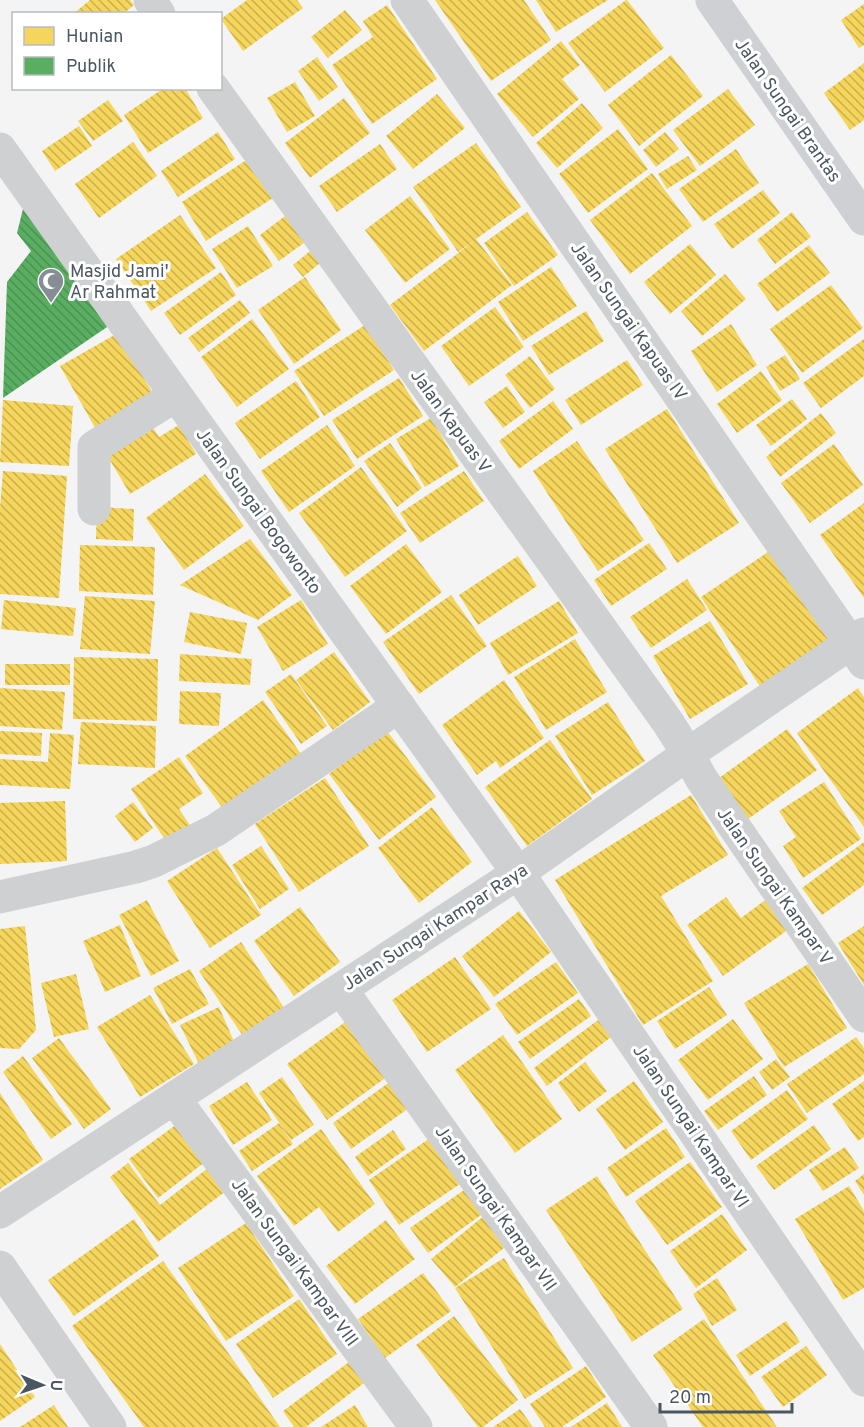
<svg xmlns="http://www.w3.org/2000/svg" width="864" height="1427" font-family="Overpass,sans-serif">
  <style>
    .homes { fill: url(#homes-back-hatch) }
    .public { fill: url(#public-back-hatch) }
    .lines { fill: none; stroke-linecap: round; stroke-linejoin: round }
    .street { stroke: #ced0d2; stroke-width: 33 }
    .secondary { stroke: #ced0d4; stroke-width: 33 }
    .labels { text-anchor: middle; stroke-width: 6; stroke-linejoin: round; paint-order: stroke }
    .street-label { font-size: 18px; fill: #4a5661; stroke: #fff }
    .poi-label { font-size: 18px; fill: #4a5661; stroke: #fff; text-anchor: start }
  </style>
  <defs>
    <pattern id="homes-back-hatch" width="6" height="6" patternUnits="userSpaceOnUse" patternTransform="scale(1.5)"><rect width="6" height="6" fill="#f6d55c"/><path d="M-1 5l2 2M0 0l6 6M5-1l2 2" fill="none" stroke="#c9b04f"/></pattern>
    <pattern id="public-back-hatch" width="6" height="6" patternUnits="userSpaceOnUse" patternTransform="scale(1.5)"><rect width="6" height="6" fill="#5aae61"/><path d="M-1 5l2 2M0 0l6 6M5-1l2 2" fill="none" stroke="#4c9053"/></pattern>
  </defs>
  <rect width="100%" height="100%" fill="#f4f4f4"/>
  <path class="homes" d="M90 0H130L134 5 123 14H73Z
    M247 0H297L303 8 243 51 221 19Z
    M435 0H524L551 40 491 81Z
    M536 0H608L556 32Z
    M626 0H627L664 48 605 92 568 43Z
    M864 4V45L859 48 841 20Z
    M387 5 437 79 372 124 332 65 373 37 363 21Z
    M345 10 362 30 328 58 311 37Z
    M561 41 580 65 562 79 579 99 533 137 497 94Z
    M671 55 703 96 639 146 608 105Z
    M317 57 338 87 319 101 298 71Z
    M864 63V120L850 130 824 93Z
    M295 82 315 116 287 132 267 98Z
    M164 88H185L203 118 148 153 124 115Z
    M728 89 755 125 700 166 673 130Z
    M437 94 465 128 413 169 386 136Z
    M344 98 370 133 310 178 285 143Z
    M108 100 123 121 93 141 78 121Z
    M582 103 603 128 557 168 536 143Z
    M79 126 92 146 55 171 42 151Z
    M618 129 648 169 588 213 559 174Z
    M218 132 235 159 178 197 161 171Z
    M665 132 679 149 656 167 643 150Z
    M133 142 157 176 99 218 75 184Z
    M476 143 521 207 476 239 512 285 424 351 390 305 474 241 458 252 413 187Z
    M380 144 397 169 337 212 319 186Z
    M736 149 759 183 703 222 679 189Z
    M688 156 697 170 667 189 658 174Z
    M251 157 276 196 206 241 182 202Z
    M652 173 692 226 630 274 590 220Z
    M763 190 780 213 732 249 714 224Z
    M410 196 450 249 405 283 365 230Z
    M527 212 558 255 514 286 484 243Z
    M792 212 811 237 775 264 757 240Z
    M289 213 308 240 279 261 260 235Z
    M180 215 216 268 151 311 116 259Z
    M248 226 273 266 237 288 212 249Z
    M690 244 716 275 670 314 644 282Z
    M809 245 830 273 777 312 757 284Z
    M315 247 325 259 303 277 293 265Z
    M551 267 577 306 523 341 498 302Z
    M221 272 236 295 180 335 164 313Z
    M725 274 746 299 702 336 681 311Z
    M305 277 341 330 294 364 258 310Z
    M831 285 863 328 802 373 770 329Z
    M240 300 250 313 199 352 188 338Z
    M495 307 524 347 469 386 441 346Z
    M586 311 604 341 549 375 531 346Z
    M252 319 289 369 237 407 201 357Z
    M731 324 757 365 717 392 691 351Z
    M365 325 394 370 324 416 294 371Z
    M118 333 159 404 101 438 60 366Z
    M864 339V376L821 408 803 383Z
    M785 355 800 379 780 391 766 367Z
    M530 356 555 389 530 408 505 375Z
    M627 360 643 385 581 425 565 400Z
    M761 371 782 400 737 433 717 404Z
    M399 378 423 416 357 459 332 420Z
    M296 381 320 417 260 459 235 423Z
    M507 386 525 412 503 428 484 402Z
    M792 399 807 419 771 446 756 425Z
    M3 400 73 406 69 466 0 462Z
    M553 401 573 429 519 469 499 441Z
    M667 409 739 523 677 563 605 449Z
    M821 413 836 433 780 477 766 457Z
    M147 418 159 437 179 425 196 454 130 494 101 445Z
    M431 418 459 466 425 487 396 439Z
    M327 425 355 466 289 512 261 471Z
    M577 441 644 540 598 571 533 471Z
    M390 443 422 488 397 507 364 461Z
    M834 444 863 485 810 523 781 483Z
    M361 467 407 531 345 577 299 513Z
    M3 471 67 476 59 598 0 594V509Z
    M464 471 484 501 420 543 400 513Z
    M205 474 244 526 184 570 146 518Z
    M864 503V598L820 535Z
    M97 507 134 509 133 541 96 539Z
    M250 539 292 595 258 620 180 585Z
    M649 543 667 569 611 606 594 580Z
    M406 544 442 592 386 634 350 586Z
    M80 545 155 547 153 595 79 591Z
    M771 550 835 647 765 694 701 597Z
    M518 556 537 586 478 625 459 595Z
    M687 579 707 610 651 648 630 617Z
    M451 595 487 646 419 694 383 642Z
    M85 596 155 601 150 654 80 649Z
    M4 600 76 608 73 636 1 629Z
    M301 600 328 644 283 671 257 627Z
    M559 601 578 633 508 675 490 643Z
    M190 612 247 623 241 654 184 642Z
    M710 621 748 684 690 719 653 656Z
    M575 639 607 692 546 730 514 677Z
    M334 652 370 702 333 730 296 680Z
    M180 654 252 659 250 685 179 681Z
    M74 657 158 659 157 721 73 719Z
    M5 664H70V685H5Z
    M291 674 327 726 301 744 265 692Z
    M504 680 544 738 500 768 496 761 477 775 442 725Z
    M0 688 65 692 62 730 0 726Z
    M858 688 864 697V827L797 733Z
    M180 691 221 693 219 726 179 724Z
    M263 700 306 761 229 817 185 756Z
    M608 702 645 761 592 795 555 736Z
    M81 722 156 726 155 768 78 764Z
    M787 729 817 770 748 819 719 778Z
    M0 731 42 733 41 756 0 754Z
    M387 731 436 797 379 840 329 774Z
    M50 733 74 735 70 789 0 785V759L48 762Z
    M550 740 592 799 527 846 485 787Z
    M179 757 203 793 179 809 194 831 170 847 131 789Z
    M325 778 369 846 299 892 255 824Z
    M824 782 861 839 803 878 783 846 796 837 779 811Z
    M691 795 728 855 661 896 713 981 643 1025 555 880Z
    M65 801 67 861 0 864V803Z
    M133 802 153 828 135 842 115 816Z
    M432 807 472 862 419 903 378 848Z
    M864 842V885L822 915 802 888Z
    M261 846 289 889 260 909 232 865Z
    M217 848 261 915 210 948 167 881Z
    M726 897 741 918 768 898 789 929 723 976 687 925Z
    M147 900 179 961 151 976 119 915Z
    M300 907 340 962 294 996 254 941Z
    M519 911 551 952 494 997 462 956Z
    M120 925 141 976 105 992 83 941Z
    M25 926 36 1030 19 1049 0 1048V929Z
    M864 926V985L838 943Z
    M241 942 286 1011 245 1039 199 971Z
    M455 957 491 1009 427 1052 392 1000Z
    M556 962 578 993 517 1035 495 1004Z
    M808 964 847 1028 784 1067 744 1003Z
    M190 969 209 1004 172 1024 153 988Z
    M76 974 89 1029 54 1037 41 983Z
    M709 987 727 1015 675 1049 657 1021Z
    M150 995 194 1064 140 1097 97 1027Z
    M579 999 591 1016 530 1059 518 1042Z
    M219 1007 236 1046 199 1064 180 1025Z
    M733 1019 763 1059 708 1100 678 1060Z
    M348 1020 388 1076 327 1120 287 1064Z
    M598 1020 611 1037 547 1086 534 1068Z
    M503 1035 562 1119 515 1153 455 1070Z
    M856 1037 864 1048V1074L807 1113 787 1084Z
    M59 1038 111 1109 84 1129 32 1058Z
    M23 1056 72 1124 51 1139 3 1072Z
    M776 1059 790 1077 772 1090 759 1072Z
    M585 1062 607 1091 579 1112 558 1083Z
    M754 1076 767 1095 718 1130 704 1111Z
    M282 1077 314 1125 291 1140 259 1093Z
    M391 1081 409 1108 351 1149 333 1123Z
    M634 1081 663 1122 625 1150 596 1109Z
    M864 1081V1137L858 1141 832 1104Z
    M247 1082 272 1120 233 1145 209 1106Z
    M787 1090 808 1119 751 1160 731 1131Z
    M0 1093 43 1160 0 1189Z
    M279 1123 293 1144 252 1171 239 1151Z
    M177 1124 205 1162 158 1198 129 1159Z
    M814 1125 831 1149 774 1190 756 1166Z
    M666 1128 685 1157 626 1197 607 1168Z
    M321 1129 375 1204 338 1232 319 1207 294 1226 257 1176Z
    M393 1130 406 1149 368 1176 355 1157Z
    M433 1136 463 1182 399 1225 369 1180Z
    M845 1147 859 1168 823 1191 809 1170Z
    M690 1162 722 1207 667 1245 635 1201Z
    M128 1163 160 1205 208 1168 226 1191 158 1242 110 1177Z
    M864 1174V1195L855 1181Z
    M597 1176 683 1309 632 1342 546 1210Z
    M471 1185 488 1210 428 1253 410 1228Z
    M849 1186 864 1211V1288L843 1300 795 1219Z
    M722 1214 747 1250 696 1288 670 1251Z
    M485 1215 509 1244 455 1287 431 1259Z
    M134 1219 159 1256 74 1316 48 1280Z
    M386 1220 415 1259 355 1304 326 1266Z
    M246 1223 294 1296 226 1341 178 1268Z
    M504 1258 573 1368 525 1399 455 1288Z
    M163 1261 246 1378 280 1427H144L72 1326Z
    M423 1273 451 1311 385 1358 358 1319Z
    M717 1278 737 1310 712 1326 693 1294Z
    M299 1299 337 1354 273 1398 236 1344Z
    M454 1316 518 1400 483 1427H478L416 1345Z
    M704 1319 738 1369 777 1427H703L653 1355Z
    M786 1321 800 1342 750 1376 736 1355Z
    M0 1344 35 1397 0 1421Z
    M806 1346 827 1375 783 1407 761 1377Z
    M349 1362 364 1383 306 1427H294L283 1411Z
    M586 1366 606 1397 562 1427H545L530 1404Z
    M607 1403 622 1427H571Z
    M54 1405 68 1427H20Z
    M355 1405 368 1427H321Z
    M520 1409 533 1427H493Z"/>
  <path class="public" d="M25 201 110 325 3 398 7 282 31 251 17 233Z"/>
  <g class="lines">
    <path class="street" d="M150 0 159 14
      M407 0 864 663
      M213 88 667 721 688 754 701 778 864 1016
      M0 149 518 873 864 1380
      M94 509V447L176 395
      M0 897 136 867 154 861 216 830 399 706
      M341 989 651 1427
      M174 1098 416 1427
      M0 1212 518 873 688 754 864 634
      M0 1267 110 1427"/>
    <path class="secondary" d="M712 0 864 219"/>
  </g>
  <defs>
    <g id="mosque-pin" transform="scale(1.35)"><path d="M0 17L-7.5 6A9.5 9.5 0 1 1 7.5 6Z" fill="#868d94" stroke="#fff"/><path d="M3.5-4.9A6 6 0 1 0 3.5 4.9A5 5 0 1 1 3.5-4.9Z" fill="#fff"/></g>
  </defs>
  <g fill-rule="evenodd">
    <use href="#mosque-pin" x="51" y="281"/>
  </g>
  <g class="labels">
    <g class="street-label">
      <text transform="translate(788 110) rotate(55)" y="6">Jalan Sungai Brantas</text>
      <text transform="translate(629 321) rotate(55)" y="6">Jalan Sungai Kapuas IV</text>
      <text transform="translate(451 421) rotate(54)" y="6">Jalan Kapuas V</text>
      <text transform="translate(259 511) rotate(54)" y="6">Jalan Sungai Bogowonto</text>
      <text transform="translate(775 886) rotate(55)" y="6">Jalan Sungai Kampar V</text>
      <text transform="translate(435 927) rotate(-33)" y="6">Jalan Sungai Kampar Raya</text>
      <text transform="translate(691 1126) rotate(56)" y="6">Jalan Sungai Kampar VI</text>
      <text transform="translate(496 1208) rotate(55)" y="6">Jalan Sungai Kampar VII</text>
      <text transform="translate(295 1262) rotate(54)" y="6">Jalan Sungai Kampar VIII</text>
    </g>
    <g class="poi-label">
      <text x="70" y="277">Masjid Jami'<tspan x="70" dy="21">Ar Rahmat</tspan></text>
    </g>
  </g>
  <rect x="12" y="12" width="210" height="78" fill="#ffffff" stroke="#b7bbc0" stroke-width="1.5"/>
  <rect x="24" y="27" width="30" height="18" fill="#f6d55c" stroke="#b7bbc0" stroke-width="1.5"/>
  <text x="66" y="42" font-size="18" fill="#4a5661">Hunian</text>
  <rect x="24" y="57" width="30" height="18" fill="#5aae61" stroke="#b7bbc0" stroke-width="1.5"/>
  <text x="66" y="72" font-size="18" fill="#4a5661">Publik</text>
  <g transform="translate(42 1385) rotate(92)" stroke="#ffffff" stroke-width="4.5" paint-order="stroke">
  <path d="M0-4.5L10 22L0 15L-10 22Z" fill="#4a5661"/>
  <text y="-9" font-size="16" font-weight="bold" text-anchor="middle" fill="#4a5661">U</text>
  </g>
  <path d="M660 1403v9h132v-9" fill="none" stroke="#4a5661" stroke-width="3"/>
  <text x="669" y="1403" font-size="18" fill="#4a5661" stroke="#ffffff" stroke-width="4.5" paint-order="stroke">20 m</text>
</svg>
